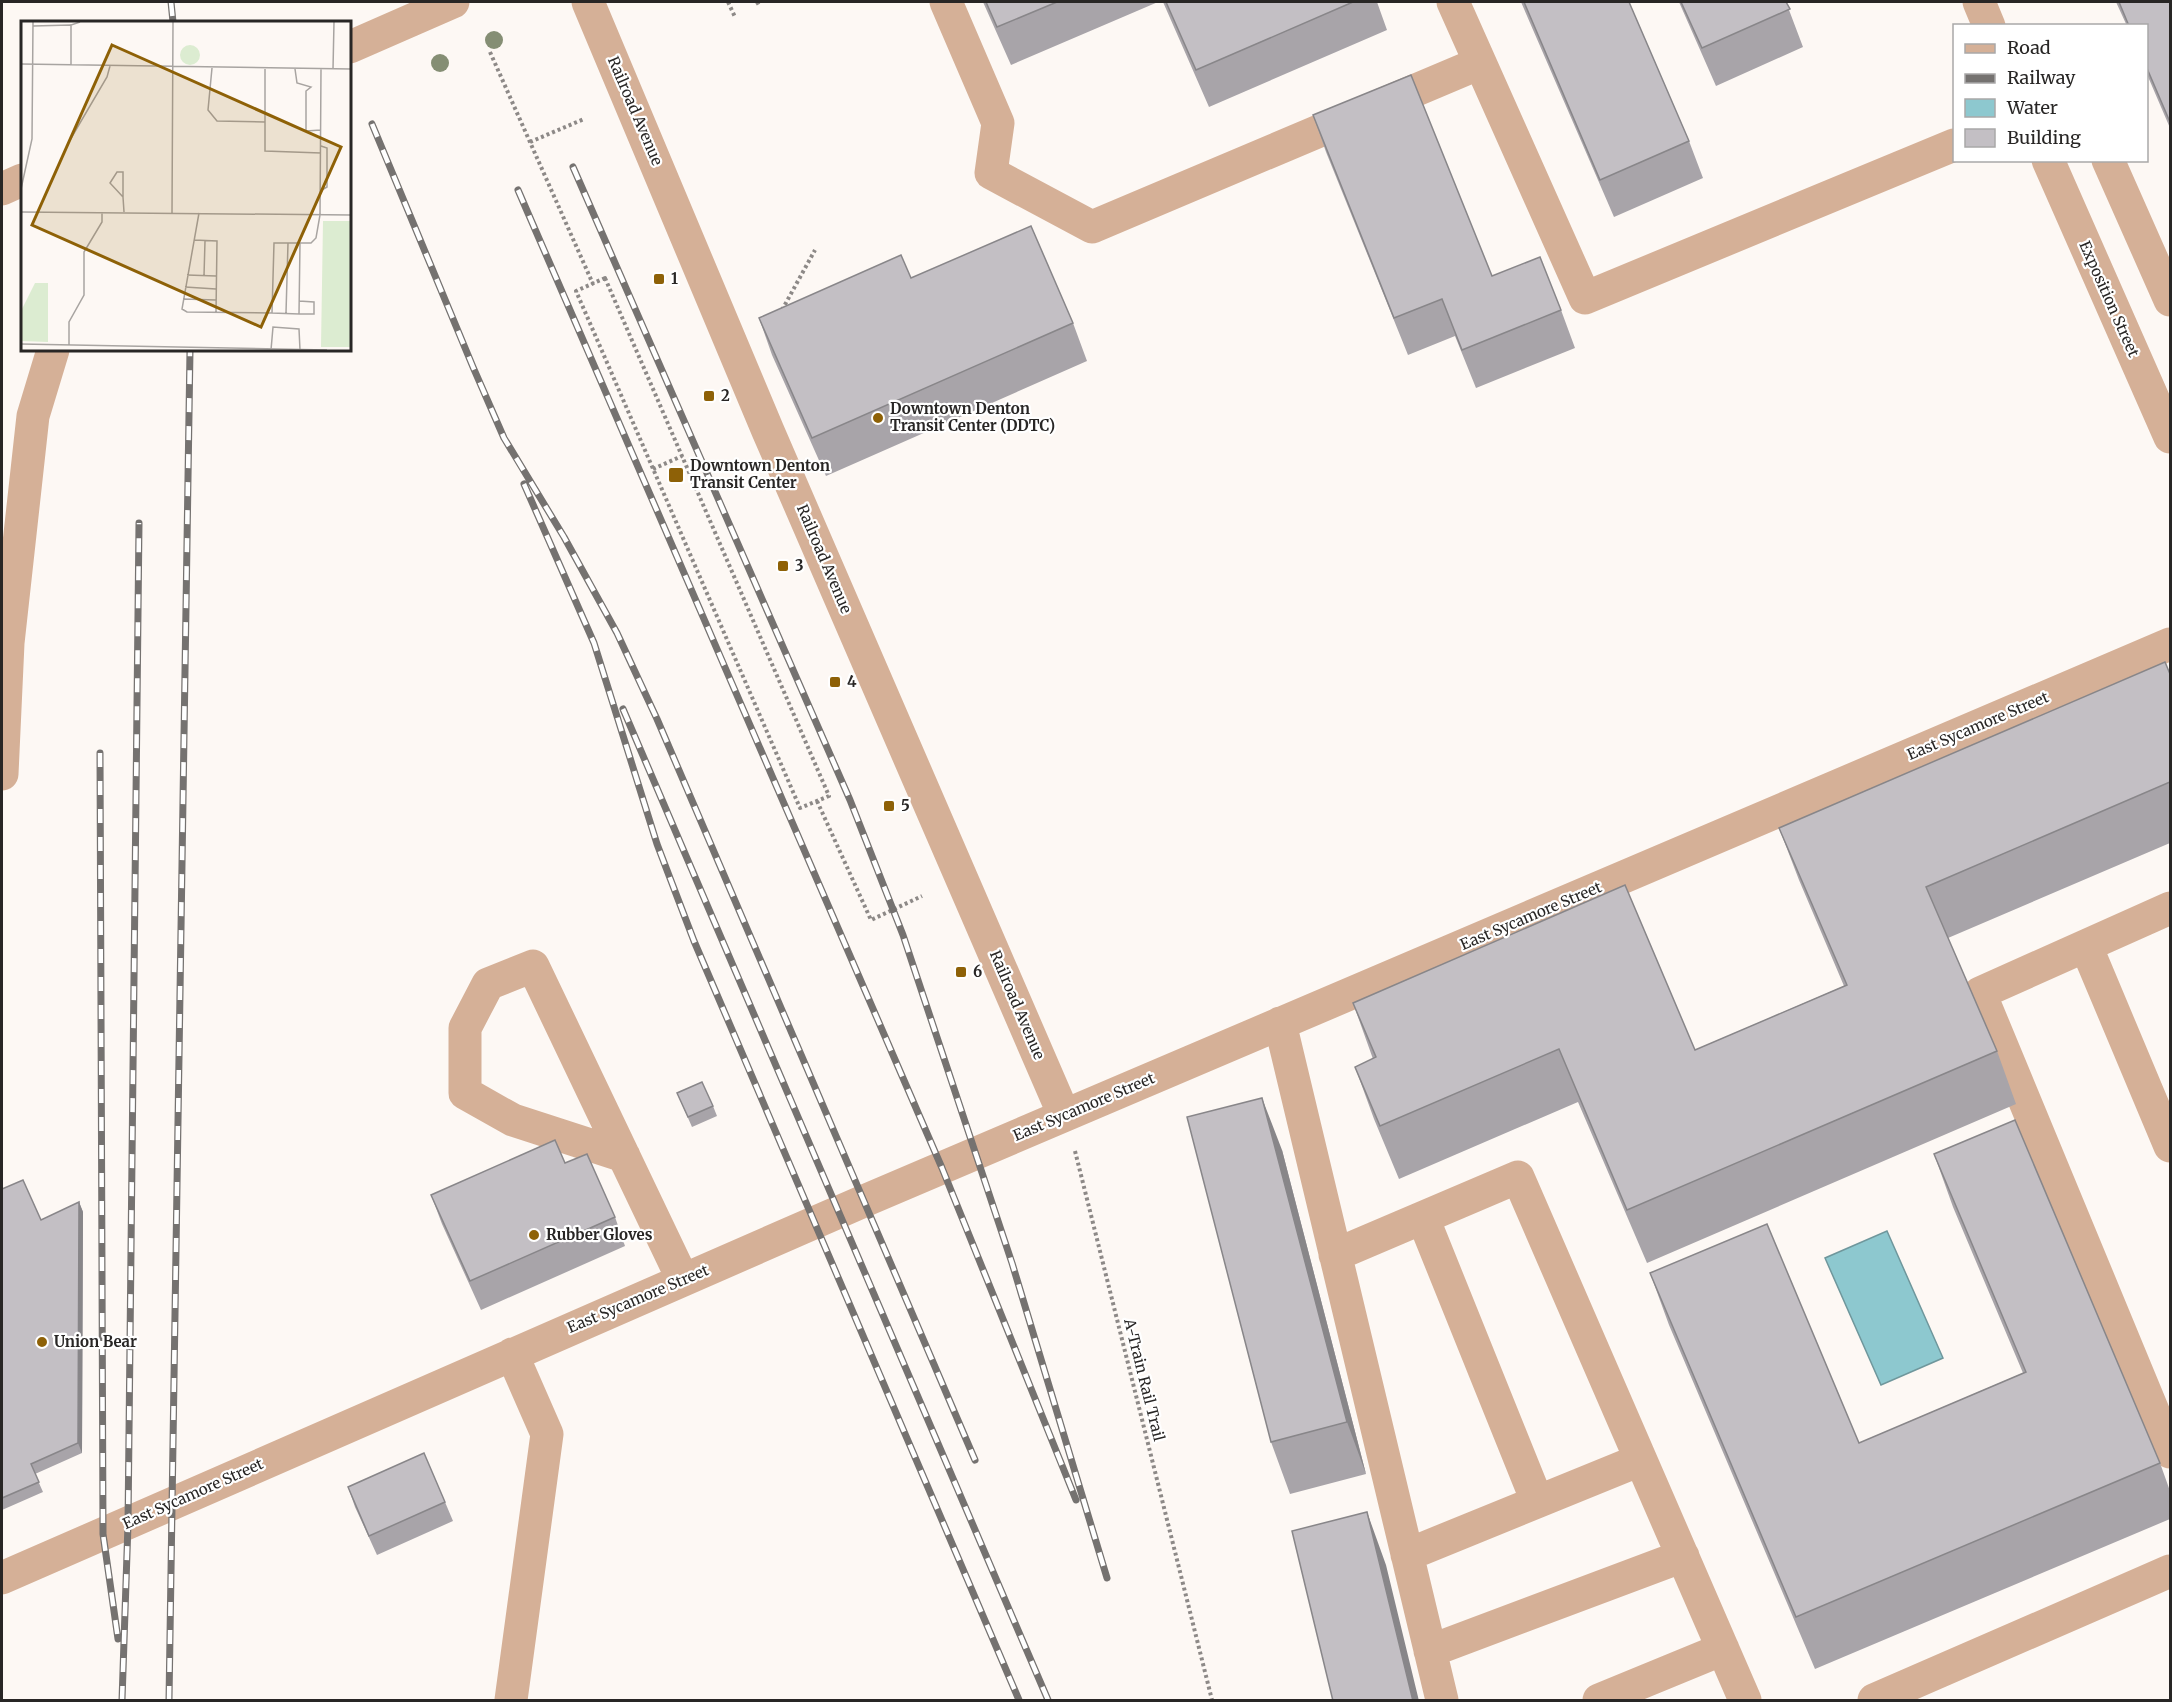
<svg xmlns="http://www.w3.org/2000/svg" width="2172" height="1702" font-family="Merriweather,serif">
  <style>
    .water { fill: #8dc8cf; stroke: #6f979c; stroke-width: 1.5 }
    .lines { fill: none; stroke-linecap: round; stroke-linejoin: round }
    .path { stroke: #8d8987; stroke-width: 4; stroke-dasharray: 3 3; stroke-linecap: butt }
    .minor { stroke: #d5b097; stroke-width: 33 }
    .rail-casing { stroke: #757270; stroke-width: 7 }
    .rail { stroke: #fff; stroke-width: 4.5; stroke-dasharray: 14; stroke-linecap: butt }
    .tree { fill: #858e74 }
    .wall { fill: #a8a4a9 }
    .shaded-wall { fill: #888689 }
    .building { fill: #c3bfc4; stroke: #888689; stroke-width: 1.5 }
    .poi-dot { fill: #8e6107; stroke: #fff; stroke-width: 2 }
    .labels { text-anchor: middle; stroke-width: 4.5; stroke-linejoin: round; paint-order: stroke }
    .street-label { font-size: 15px; fill: #282625; stroke: #fff }
    .poi-label { font-size: 15px; font-weight: bold; fill: #282625; stroke: #fff; text-anchor: start }
    .inset-road { fill: none; stroke: #a8a4a1; stroke-width: 1.5 }
    .view { fill: #8e6107; fill-opacity: 0.15; stroke: #8e6107; stroke-width: 3 }
    .inset-edge { fill: none; stroke: #282625; stroke-width: 3 }
  </style>
  <rect width="100%" height="100%" fill="#fdf8f4"/>
  <path class="water" d="M1887 1231 1943 1358 1881 1385 1825 1258Z"/>
  <g class="lines">
    <path class="path" d="M728 2 735 17
      M757 2 760 7
      M490 52 593 284
      M530 142 584 119
      M605 278 829 796 800 808 576 291Z
      M782 310 815 250
      M653 469 682 456
      M817 801 871 920 922 896
      M1075 1151 1212 1700"/>
    <path class="minor" d="M588 2 768 431 1064 1115
      M946 2 998 123 991 173 1092 227 1480 63
      M1453 2 1585 298 1954 145
      M1979 2 1989 26
      M350 47 453 2
      M2048 160 2170 437
      M2108 160 2170 300
      M2 189 22 180
      M2 774 8 643 33 416 53 350
      M2170 908 1980 993 2170 1452
      M2086 946 2170 1146
      M1280 1023 1442 1700
      M624 1156 513 1120 465 1093V1028L488 984 533 966 683 1280
      M1423 1218 1537 1501
      M1335 1255 1518 1177 1745 1700
      M1407 1555 1640 1460
      M2 1578 864 1201 2170 644
      M1430 1651 1683 1556
      M511 1700 547 1434 512 1354
      M1599 1700 1723 1649
      M1874 1700 2170 1571"/>
    <g class="rail-casing">
      <path id="rail" d="M171 2 173 22
        M372 124 473 367 504 438 564 537 617 633 657 719 975 1460
        M573 167 850 800 903 935 1012 1263 1107 1578
        M518 190 942 1168 1076 1500
        M524 484 594 643 657 844 694 941 1019 1700
        M623 709 1048 1700
        M100 753 103 1534 118 1639
        M122 1700 128 1524 139 523
        M169 1700 190 350"/>
    </g>
    <use href="#rail" class="rail"/>
  </g>
  <g class="tree">
    <circle cx="494" cy="40" r="9"/>
    <circle cx="440" cy="63" r="9"/>
  </g>
  <path class="wall" d="M983 2H1158L1011 65Z
    M1163 2H1377L1387 30 1209 107Z
    M1521 2H1629L1689 141 1703 178 1614 217Z
    M1679 2H1786L1803 47 1716 86Z
    M2116 2H2170V128L2146 72V26H2127Z
    M1313 115 1492 276 1561 310 1575 348 1476 388 1455 336 1408 355 1326 152Z
    M911 278 1073 323 1087 361 826 476 772 355 759 318Z
    M2170 674V843L1948 938 1997 1051 2016 1104 1647 1263 1578 1102 1399 1179 1374 1119 1355 1067 1373 1059 1353 1003 1695 1050 1844 986 1799 880 1779 828Z
    M677 1093 713 1106 717 1116 692 1127Z
    M1282 1150 1366 1474 1290 1494 1271 1442Z
    M1934 1154 2160 1463 2170 1491V1519L1815 1669 1669 1325 1650 1273 1859 1443 2023 1373 1953 1207Z
    M565 1163 615 1217 625 1246 481 1310 442 1224 431 1195Z
    M2 1189 41 1220 79 1202 83 1212 82 1453 35 1474 43 1492 2 1510Z
    M348 1487 445 1502 453 1521 377 1555 355 1507Z"/>
  <path class="shaded-wall" d="M1262 1098 1282 1150 1366 1474 1347 1422Z
    M79 1202 83 1212 82 1453 78 1443Z
    M1367 1512 1386 1565 1419 1701H1413Z"/>
  <path class="building" d="M986 2H1057L997 27Z
    M1166 2H1353L1196 70Z
    M1524 2H1629L1689 141 1600 180Z
    M1681 2H1786L1790 9 1702 48Z
    M2119 2H2170V122L2146 66V26H2129Z
    M1411 75 1492 276 1540 257 1561 310 1462 350 1442 299 1394 318 1313 115Z
    M1031 226 1073 323 812 438 759 318 901 255 911 278Z
    M2165 662 2170 674V782L1926 887 1997 1051 1627 1210 1559 1049 1380 1126 1355 1067 1376 1057 1353 1003 1625 885 1695 1050 1847 985 1779 828Z
    M702 1082 713 1106 688 1117 677 1093Z
    M1262 1098 1347 1422 1271 1442 1187 1117Z
    M2015 1120 2160 1463 1796 1617 1650 1273 1767 1224 1859 1443 2026 1372 1934 1154Z
    M555 1140 565 1163 587 1154 615 1217 470 1281 431 1195Z
    M23 1180 41 1220 79 1202 78 1443 31 1464 39 1482 2 1498V1189Z
    M424 1453 445 1502 369 1536 348 1487Z
    M1367 1512 1413 1701H1333L1292 1531Z"/>
  <g class="poi-dot">
    <rect x="653" y="273" width="12" height="12" rx="3"/>
    <rect x="703" y="390" width="12" height="12" rx="3"/>
    <circle cx="878" cy="418" r="6"/>
    <rect x="668" y="467" width="16" height="16" rx="3"/>
    <rect x="777" y="560" width="12" height="12" rx="3"/>
    <rect x="829" y="676" width="12" height="12" rx="3"/>
    <rect x="883" y="800" width="12" height="12" rx="3"/>
    <rect x="955" y="966" width="12" height="12" rx="3"/>
    <circle cx="534" cy="1235" r="6"/>
    <circle cx="42" cy="1342" r="6"/>
  </g>
  <g class="labels">
    <g class="street-label">
      <text transform="translate(635 111) rotate(67)" y="5">Railroad Avenue</text>
      <text transform="translate(2109 299) rotate(66)" y="5">Exposition Street</text>
      <text transform="translate(824 559) rotate(67)" y="5">Railroad Avenue</text>
      <text transform="translate(1978 726) rotate(-23)" y="5">East Sycamore Street</text>
      <text transform="translate(1531 916) rotate(-23)" y="5">East Sycamore Street</text>
      <text transform="translate(1017 1005) rotate(67)" y="5">Railroad Avenue</text>
      <text transform="translate(1084 1107) rotate(-23)" y="5">East Sycamore Street</text>
      <text transform="translate(638 1299) rotate(-23)" y="5">East Sycamore Street</text>
      <text transform="translate(1144 1380) rotate(76)" y="5">A-Train Rail Trail</text>
      <text transform="translate(193 1494) rotate(-24)" y="5">East Sycamore Street</text>
    </g>
    <g class="poi-label">
      <text x="671" y="284">1</text>
      <text x="721" y="401">2</text>
      <text x="890" y="414">Downtown Denton<tspan x="890" dy="17">Transit Center (DDTC)</tspan></text>
      <text x="690" y="471">Downtown Denton<tspan x="690" dy="17">Transit Center</tspan></text>
      <text x="795" y="571">3</text>
      <text x="847" y="687">4</text>
      <text x="901" y="811">5</text>
      <text x="973" y="977">6</text>
      <text x="546" y="1240">Rubber Gloves</text>
      <text x="54" y="1347">Union Bear</text>
    </g>
  </g>
  <g transform="translate(21 21)">
    <rect width="330" height="330" fill="#fdf8f4"/>
    <path d="M159 34a10 10 0 1 1 20 0a10 10 0 1 1-20 0ZM302 200H330V326H300ZM14 262H27V321L0 320V290Z" fill="#dcecd1"/>
    <path class="inset-road" d="M12 5 50 4M0 43 330 48M50 44V4L59 1M191 47 187 89 196 100 244 101M244 48V130L300 132M274 48 276 62 290 66 285 70V110L300 109M312 48 313 1M49 119 86 56 89 45M0 168 11 118 12 1M299 170 306 166V127L300 125M102 176 89 162 96 151H102V176L103 191M0 191 330 194M151 192 152 1M178 192 161 288 166 291 251 292M173 219 196 220 195 292M279 222 278 293 251 292 253 222H290L295 217 299 194 300 48M166 254 195 255M183 255 184 220M164 266 195 268M162 278 195 279M265 292 267 222M278 293H293V281L278 280M0 323 306 329M48 324V301L63 274V231L81 201V191M250 329 252 306 278 308 279 329"/>
    <path class="view" d="M91 24 320 126 240 306 11 204Z"/>
    <rect width="330" height="330" class="inset-edge"/>
  </g>
  <rect width="2172" height="1702" fill="none" stroke="#282625" stroke-width="6"/>
  <rect x="1953" y="24" width="195" height="138" fill="#ffffff" stroke="#a9a8a8" stroke-width="1.5"/>
  <rect x="1965" y="44" width="30" height="9" fill="#d5b097" stroke="#a9a8a8" stroke-width="1.5"/>
  <text x="2007" y="54" font-size="18" fill="#282625">Road</text>
  <rect x="1965" y="74" width="30" height="9" fill="#757270" stroke="#a9a8a8" stroke-width="1.5"/>
  <text x="2007" y="84" font-size="18" fill="#282625">Railway</text>
  <rect x="1965" y="99" width="30" height="18" fill="#8dc8cf" stroke="#a9a8a8" stroke-width="1.5"/>
  <text x="2007" y="114" font-size="18" fill="#282625">Water</text>
  <rect x="1965" y="129" width="30" height="18" fill="#c3bfc4" stroke="#a9a8a8" stroke-width="1.5"/>
  <text x="2007" y="144" font-size="18" fill="#282625">Building</text>
</svg>
